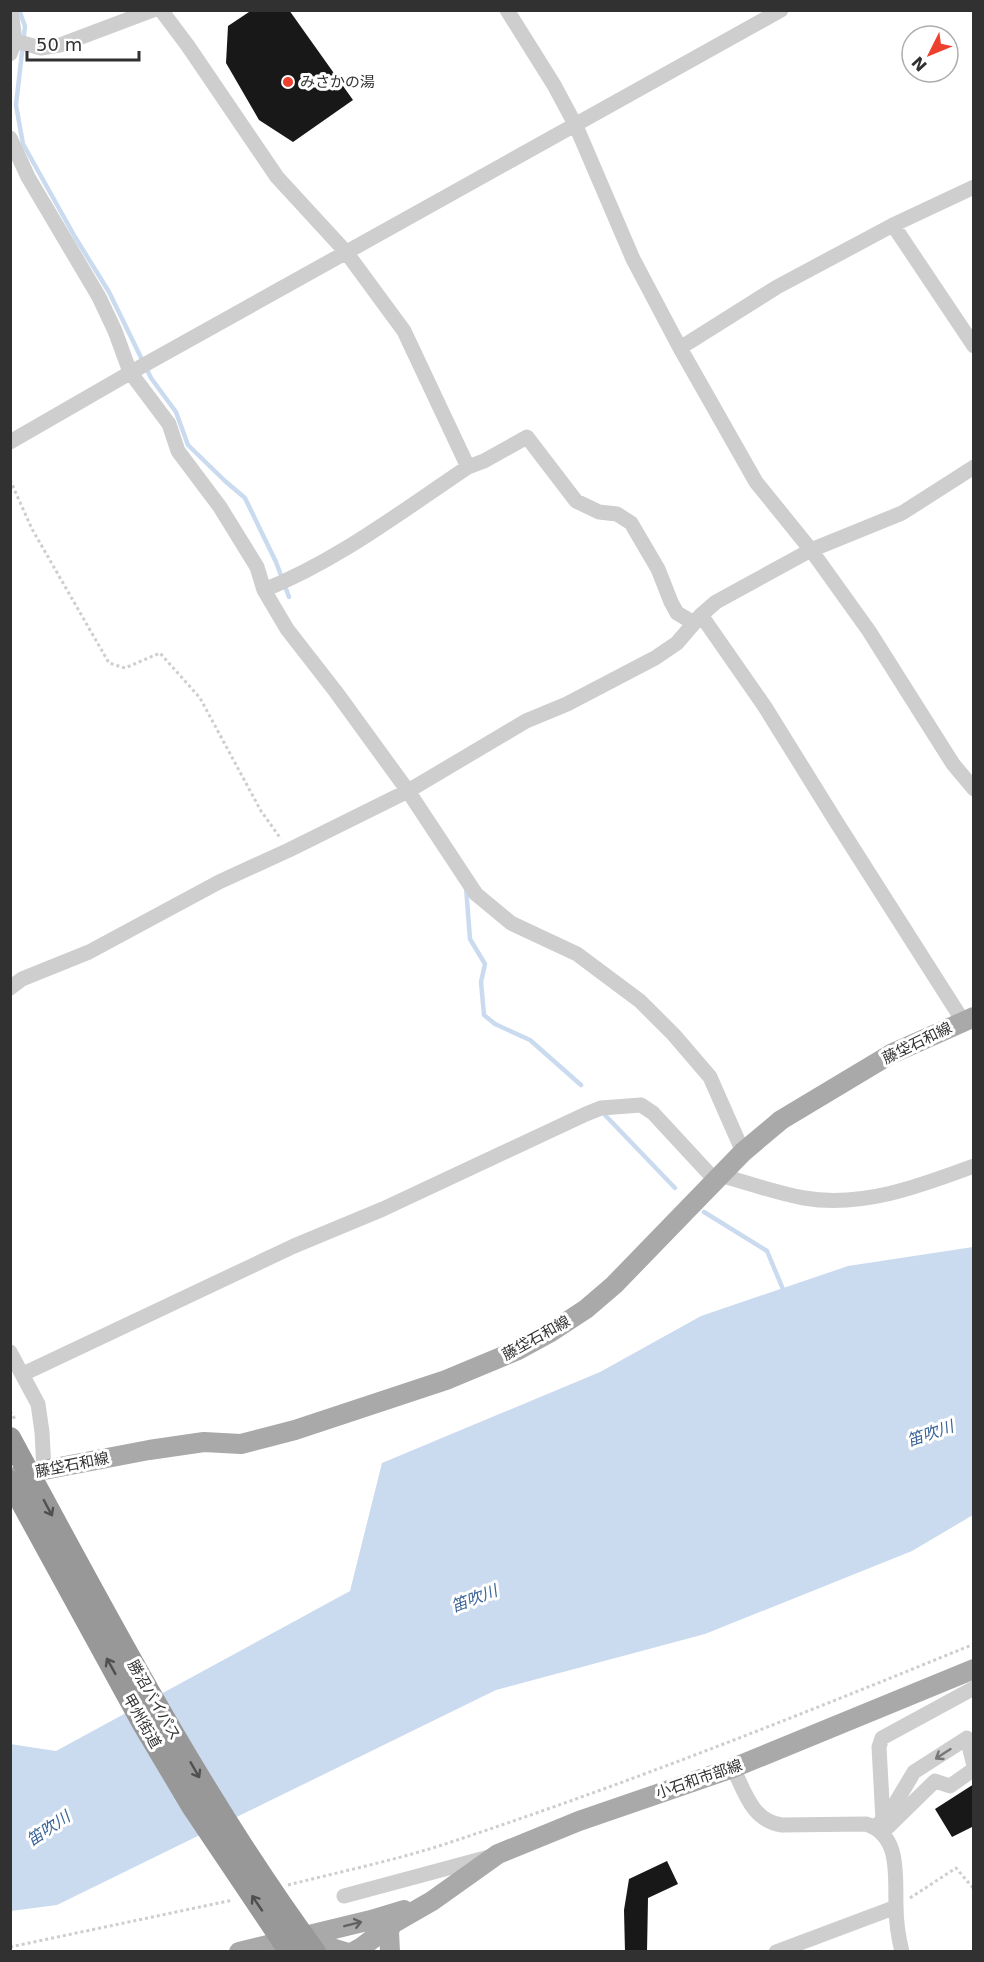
<svg xmlns="http://www.w3.org/2000/svg" width="984" height="1962" font-family="'DejaVu Sans','Noto Sans JP',sans-serif">
  <style>
    .water { fill: #cbdbef }
    .lines { fill: none; stroke-linecap: round; stroke-linejoin: round }
    .stream { stroke: #cbdbef; stroke-width: 4.5 }
    .building { fill: #181818 }
    .path { stroke: #cecece; stroke-width: 3; stroke-dasharray: 3 3; stroke-linecap: butt }
    .minor { stroke: #cecece; stroke-width: 15 }
    .major { stroke: #a9a9a9; stroke-width: 20 }
    .path-bridge { stroke: #cecece; stroke-width: 3; stroke-dasharray: 3 3; stroke-linecap: butt }
    .highway-bridge { stroke: #989898; stroke-width: 22 }
    .oneway { stroke: #505050 }
    .oneway2 { stroke: #787878 }
    .oneway3 { stroke: #616161 }
    .poi-dot { fill: #ed402e; stroke: #fff; stroke-width: 2 }
    .labels { text-anchor: middle; stroke-width: 6; stroke-linejoin: round; paint-order: stroke }
    .poi-label { font-size: 15px; fill: #313131; stroke: #fff; text-anchor: start }
    .street-label { font-size: 15px; fill: #313131; stroke: #fff }
    .water-label { font-size: 16px; font-style: italic; fill: #3a6499; stroke: #fff }
  </style>
  <rect width="100%" height="100%" fill="#fff"/>
  <path class="water" d="M973 1247V1515L912 1551 705 1634 496 1690 57 1905 11 1911 10 1744 56 1751 350 1591 382 1463 600 1372 701 1316 848 1266Z"/>
  <g class="lines">
    <path class="stream" d="M19 10 25 26 16 105 23 144 75 237 109 292 151 378 176 412 188 445 225 481 245 498 276 562 289 597
      M466 887 470 939 485 964 481 982 484 1015 495 1024 530 1040 581 1085
      M604 1114 675 1188
      M704 1212 767 1251 785 1294"/>
  </g>
  <path class="building" d="M252 10H289L353 100 293 142 259 120 226 63 228 26Z
    M974 1784V1826L952 1837 935 1809Z
    M667 1861 678 1884 648 1898 647 1952H625L624 1910 629 1879Z"/>
  <g class="lines">
    <path class="path" d="M10 480 32 529 109 663 125 668 160 653 200 698 261 811 281 839
      M288 1885C339 1872 392 1861 442 1845 622 1786 798 1716 974 1644
      M910 1898 956 1868 974 1889
      M10 1947 233 1900"/>
    <path class="minor" d="M161 10 188 46 277 177 346 252 404 331 468 467
      M507 10 554 85 576 126 633 259 680 348 756 482 811 550 869 631 953 764 974 789
      M15 41 41 48 60 45 153 10
      M10 54 15 41 11 10
      M10 138 28 177 99 297 115 331 130 372 169 424 178 451 220 507 257 567 264 590 287 629 336 692 408 791 476 894 511 923 577 954 640 1001 674 1035 710 1077 743 1152
      M893 225 974 346
      M680 348 777 287 893 225 974 187
      M10 442 135 370 781 10
      M264 590C337 561 402 511 468 467L484 461 527 437 576 501 599 512 617 514 631 523 658 569 671 602 677 613 694 623
      M701 615 765 707 837 823 963 1021
      M10 988 22 979 89 952 219 882 289 850 408 791 526 721 567 704 655 658 677 643 701 615 716 602 811 550 902 513 974 467
      M720 1175C748 1183 776 1193 804 1198 863 1208 920 1186 974 1166
      M10 1352 38 1404 42 1432 44 1470
      M23 1374 294 1246 383 1209 586 1114 601 1108 641 1105 653 1113 715 1180
      M733 1768C745 1792 752 1821 782 1825L866 1824C901 1835 895 1876 896 1905 896 1921 898 1936 902 1952
      M883 1824 914 1772 967 1738 974 1766
      M875 1827 883 1820 879 1747 882 1738 974 1688
      M888 1827 935 1781 950 1786 974 1769
      M344 1896 489 1857
      M776 1952 896 1907"/>
    <path class="major" d="M15 1477 44 1470 149 1450 204 1442 241 1444 295 1430 446 1380 518 1350 551 1332 586 1309 614 1285 743 1152 781 1120 891 1054 974 1017
      M300 1944H319L345 1952
      M239 1952 371 1920 404 1910
      M353 1952 362 1947 392 1924 432 1901 498 1854 579 1821 733 1768 974 1669
      M390 1952 389 1931 392 1924"/>
    <path class="path-bridge" d="M10 1411 16 1421"/>
    <path class="highway-bridge" d="M10 1438C105 1613 197 1791 315 1952
      M10 1481 142 1722 192 1806 290 1952"/>
  </g>
  <defs><path id="oneway-shaft" d="M-6 0H5M1.5-3L5.5 0L1.5 3" fill="none" stroke-width="1.6" stroke-linecap="round" stroke-linejoin="round" transform="scale(1.5)"/></defs>
  <g class="oneway">
    <use href="#oneway-shaft" transform="translate(48 1508) rotate(62)"/>
    <use href="#oneway-shaft" transform="translate(111 1666) rotate(-119)"/>
    <use href="#oneway-shaft" transform="translate(195 1770) rotate(60)"/>
    <use href="#oneway-shaft" transform="translate(257 1903) rotate(-124)"/>
  </g>
  <use class="oneway2" href="#oneway-shaft" transform="translate(943 1754) rotate(147)"/>
  <use class="oneway3" href="#oneway-shaft" transform="translate(353 1924) rotate(-14)"/>
  <circle class="poi-dot" cx="288" cy="82" r="6"/>
  <g class="labels">
    <g class="poi-label">
      <text x="300" y="87">みさかの湯</text>
    </g>
    <g class="street-label">
      <text transform="translate(917 1043) rotate(-26)" y="5">藤垈石和線</text>
      <text transform="translate(536 1338) rotate(-29)" y="5">藤垈石和線</text>
      <text transform="translate(72 1465) rotate(-11)" y="5">藤垈石和線</text>
      <text transform="translate(154 1700) rotate(60)" y="5">勝沼バイパス</text>
      <text transform="translate(142 1721) rotate(60)" y="5">甲州街道</text>
      <text transform="translate(699 1779) rotate(-19)" y="5">小石和市部線</text>
    </g>
    <g class="water-label">
      <text transform="translate(930 1433) rotate(-19)" y="6">笛吹川</text>
      <text transform="translate(474 1598) rotate(-21)" y="6">笛吹川</text>
      <text transform="translate(48 1828) rotate(-34)" y="6">笛吹川</text>
    </g>
  </g>
  <rect width="984" height="1962" fill="none" stroke="#313131" stroke-width="24"/>
  <g transform="translate(930 54) rotate(227)"><circle r="28" fill="#ffffff" stroke="#adadad" stroke-width="1.5"/>
  <path d="M0-4.5L10 22L0 15L-10 22Z" fill="#ed402e"/>
  <text y="-9" font-size="16" font-weight="bold" text-anchor="middle" fill="#313131">N</text>
  </g>
  <path d="M27 51v9h112v-9" fill="none" stroke="#313131" stroke-width="3"/>
  <text x="36" y="51" font-size="18" fill="#313131" stroke="#ffffff" stroke-width="4.5" paint-order="stroke">50 m</text>
</svg>
